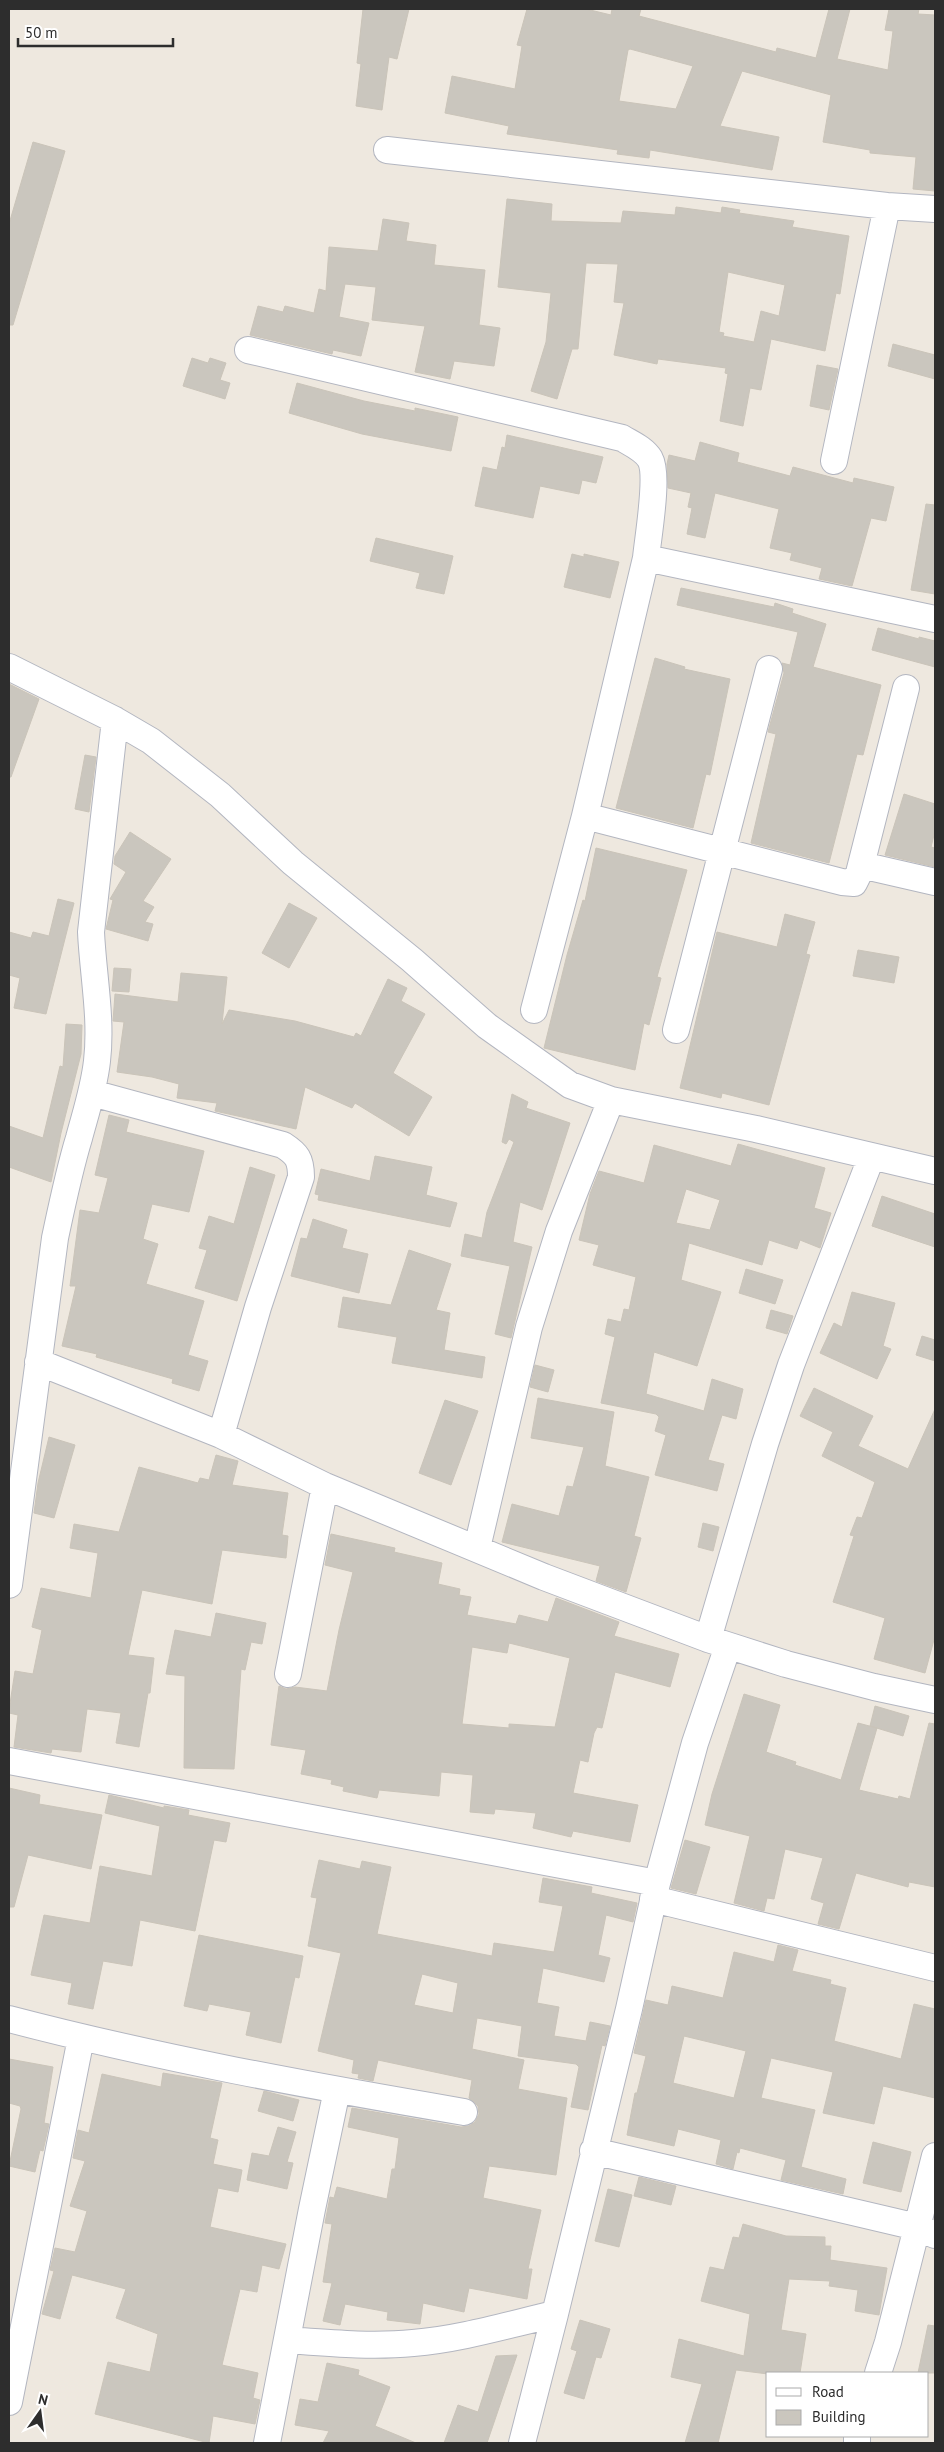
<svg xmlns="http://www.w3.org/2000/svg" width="944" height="2452" font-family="'PT Sans',sans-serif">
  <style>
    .building { fill: #cac6be; stroke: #cac4b9; fill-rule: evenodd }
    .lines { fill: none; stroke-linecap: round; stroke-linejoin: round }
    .minor-casing { stroke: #b3b6c0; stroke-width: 28 }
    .minor { stroke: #fff; stroke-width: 26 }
  </style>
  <rect width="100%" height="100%" fill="#eee8df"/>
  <path class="building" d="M363 9H409L397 59 389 57 382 110 356 106 361 64 357 63Z
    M527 9H586L611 15 612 9H641L639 16 776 52 777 48 816 58 829 9H850L837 59 888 70 893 31 885 30 889 9H919L918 14 935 15V191L913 189 916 157 870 153V150L823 142 831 95 742 71 720 126 779 137 772 170 650 150 649 158 617 154 618 150 507 134 509 126 445 113 452 76 515 89 522 46 517 45ZM630 49 693 66 676 109 619 101 628 50Z
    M33 142 65 151 13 325H9V224Z
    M507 199 552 204 551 221 621 223 623 211 675 215 676 207 721 213 722 207 740 210 739 213 794 221 792 227 849 236 840 294 836 293 825 351 771 339 761 390 750 388 743 426 720 421 728 374 725 373 726 368 658 359 657 364 614 355 624 303 614 302 618 264 586 263 578 349H572L557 399 531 391 546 342 551 293 498 287ZM728 272 785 285 779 316 761 311 754 342 723 336 724 333 719 332Z
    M383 219 409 223 406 241 436 245 434 265 485 270 479 325 500 328 494 366 454 361 450 379 415 372 425 326 372 320 376 287 345 284 339 317 369 323 361 356 333 350 332 354 250 335 258 306 283 312 285 306 314 313 319 289 326 291 329 247 378 251Z
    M893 344 935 355V379L888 366Z
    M192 358 208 363 210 358 226 363 220 380 230 383 225 399 183 386Z
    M817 365 838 369 829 410 810 406Z
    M297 383 364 401 415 411V408L458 417 451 451 362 434 289 413Z
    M507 435 603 457 596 483 582 480 579 494 540 486 533 518 475 506 483 467 497 470 502 447 505 448Z
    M700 442 739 453 737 462 790 476 793 467 853 483 854 478 894 487 886 521 871 518 852 586 819 579 822 568 790 560 792 553 770 548 779 509 715 493 705 538 687 534 692 508 688 507 691 493 668 488 667 464 669 455 695 461Z
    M926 504 935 505V594L911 590Z
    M376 538 453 556 444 594 416 588 420 573 370 561Z
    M572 554 584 557V554L619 562 610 598 564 587Z
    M681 588 774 607 775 603 793 609 792 613 826 624 813 667 881 685 863 755 857 754 829 863 751 843 776 734 768 732 784 673 782 663 790 665 798 632 677 605Z
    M878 628 919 639V637L935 641V667L872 650Z
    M655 658 685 667 684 669 730 679 710 775 706 774 693 828 616 808Z
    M9 684 39 699 11 777H9Z
    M85 755 96 757 89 812 75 809Z
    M904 794 935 804V831L931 847 935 848V867L885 855Z
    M130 832 171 859 143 901 154 907 145 922 153 924 148 941 106 929 113 900 110 899 126 872 114 864 115 856Z
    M596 848 687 870 657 977 661 978 649 1025 644 1023 635 1070 544 1048 567 955 583 900 585 901Z
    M58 899 74 903 46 1014 14 1008 20 978 9 975V932L31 938 33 932 49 936Z
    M289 903 317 918 289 968 262 953Z
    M785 914 815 922 806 954 810 955 769 1105 722 1093 721 1098 680 1088 717 932 777 947Z
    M858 950 899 957 894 983 853 976Z
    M114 968 131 969 129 992 112 991Z
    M181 973 227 977 222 1024 229 1010 295 1021 354 1037 356 1033 361 1036 388 979 407 988 401 1001 425 1014 393 1073 432 1097 409 1136 355 1103 352 1108 305 1087 296 1129 215 1111 217 1103 177 1098 179 1084 152 1077 117 1072 124 1022 113 1021 115 994 178 1002Z
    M66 1024 82 1025 81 1054 61 1133 51 1182 9 1167V1126L43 1138 60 1066 63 1067Z
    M512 1094 528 1102 526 1108 570 1123 542 1210 520 1202 513 1242 532 1247 511 1338 495 1334 510 1266 461 1256 465 1234 482 1238 487 1212 514 1142 509 1139 506 1144 502 1142Z
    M109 1115 129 1120 126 1132 204 1151 189 1212 152 1204 143 1239 158 1244 146 1284 204 1301 188 1355 208 1361 199 1391 172 1383 173 1379 96 1357 97 1354 62 1346 76 1286H70L80 1210 99 1213 108 1178 95 1175Z
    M738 1144 825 1168 814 1208 831 1213 820 1248 800 1240 797 1249 769 1240 762 1265 689 1243 681 1280 721 1292 697 1366 654 1352 646 1394 704 1411 712 1379 743 1389 736 1419 722 1415 708 1460 724 1464 717 1491 655 1475 666 1435 655 1431 659 1417 656 1414 601 1403 615 1337 605 1334 608 1319 621 1322 624 1309 629 1310 636 1277 593 1265 599 1245 579 1240 590 1194 599 1171 644 1183 654 1145 731 1166ZM686 1189 720 1200 710 1230 676 1223Z
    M375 1156 432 1167 426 1195 457 1203 450 1227 318 1200 319 1195 315 1194 321 1169 370 1181Z
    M250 1167 275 1175 237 1301 195 1288 207 1250 199 1248 209 1216 234 1224Z
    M882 1196 935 1214V1247L872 1226Z
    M313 1219 347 1230 342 1248 368 1254 359 1293 291 1276 301 1238 307 1239Z
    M409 1250 451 1264 436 1310 450 1313 444 1350 485 1357 482 1378 392 1363 397 1337 338 1327 343 1297 391 1305Z
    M746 1269 783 1280 775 1304 739 1293Z
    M852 1292 895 1303 883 1346 891 1349 877 1379 820 1353 834 1323 842 1327Z
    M771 1310 793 1316 787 1334 766 1328Z
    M922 1336 935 1340V1361L916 1355Z
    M535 1365 554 1370 548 1392 530 1387Z
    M814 1388 873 1416 858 1446 908 1469 935 1409V1636L925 1673 874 1659 885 1618 833 1602 854 1536 850 1535 857 1517 862 1518 875 1482 822 1456 833 1432 800 1416Z
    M538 1398 614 1412 605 1466 649 1477 634 1536 641 1538 626 1592 596 1581 600 1566 502 1542 512 1504 559 1516 567 1486 573 1487 584 1447 531 1438Z
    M445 1400 478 1411 451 1485 419 1473Z
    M49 1437 75 1445 54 1518 34 1513 38 1483Z
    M216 1455 238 1461 232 1485 288 1493 282 1535 288 1536 286 1558 222 1550 212 1604 142 1590 128 1655 154 1658 150 1693H148L139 1747 116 1743 121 1713 87 1709 81 1752 52 1749 51 1753 14 1747 18 1715 9 1713V1710L15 1671 33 1674 42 1630 32 1627 41 1588 91 1598 98 1553 70 1548 74 1524 119 1532 139 1467 198 1483 200 1478 209 1480Z
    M703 1523 719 1527 713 1551 698 1547Z
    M331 1534 395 1548 394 1552 442 1563 438 1584 460 1589 459 1595 471 1597 467 1615 516 1624 519 1615 548 1622 556 1598 619 1622 614 1636 679 1654 670 1687 615 1672 602 1728 597 1727 594 1733 588 1762 580 1760 573 1793 638 1805 630 1842 573 1831 571 1837 533 1828 536 1813 495 1809 494 1814 470 1812 473 1775 441 1772 439 1796 379 1790 377 1798 343 1791 344 1787 331 1784 332 1780 301 1774 306 1750 271 1745 279 1686 286 1689 295 1687 327 1691 339 1630 353 1572 325 1565ZM509 1643 570 1658 555 1727 509 1724V1728L462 1724 472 1647 507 1653Z
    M216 1613 266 1623 262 1644 251 1642 245 1670 241 1669 234 1769 184 1768 185 1676 166 1674 175 1630 211 1637Z
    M744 1694 780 1705 766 1752 796 1762 795 1765 841 1780 858 1723 877 1728 859 1790 898 1799 899 1796 910 1799 929 1723 935 1724V1887L909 1882 908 1887 856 1873 839 1929 818 1924 824 1903 811 1899 823 1858 785 1849 774 1899 767 1898 764 1911 734 1903 750 1836 705 1825 712 1794Z
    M875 1706 909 1716 903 1736 870 1726Z
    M9 1788 40 1795 39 1804 102 1815 91 1869 28 1855 14 1907H9Z
    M109 1795 164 1808V1806L189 1810 188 1815 230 1823 226 1842 214 1840 195 1931 140 1920 132 1966 103 1961 93 2009 68 2004 72 1983 31 1975 44 1915 90 1923 100 1866 152 1876 160 1826 105 1813Z
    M685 1840 710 1847 696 1894 671 1888Z
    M319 1860 360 1869 362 1861 391 1867 377 1934 492 1956 494 1943 554 1952 563 1906 539 1902 543 1878 592 1887 591 1893 637 1903 633 1922 606 1915 598 1955 610 1958 604 1982 543 1968 537 2003 559 2007 554 2036 586 2041 590 2022 610 2026 605 2046 602 2045 588 2110 571 2107 579 2067 576 2064 518 2056 522 2026 477 2018 472 2049 524 2060 518 2089 567 2098 556 2175 489 2166 483 2198 541 2210 528 2269H532L527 2299 469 2288 464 2312 423 2303 420 2324 387 2320 388 2312 345 2304 340 2325 323 2321 332 2283 323 2282 332 2224 325 2223 330 2197 334 2198 337 2187 387 2199 392 2169H395L399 2138 348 2127 352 2108 461 2127 469 2126 475 2122 479 2114 478 2106 469 2098 472 2080 378 2060 373 2081 358 2078 359 2074 352 2073 354 2060 318 2051 341 1953 308 1946 317 1898 311 1897ZM422 1974 458 1983 453 2013 414 2005Z
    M199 1935 303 1956 299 1978 295 1977 281 2043 246 2035 251 2012 209 2004 207 2011 184 2006Z
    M778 1945 798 1950 792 1971 831 1980 830 1984 846 1988 834 2041 901 2059 914 2004 935 2009V2098L883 2086 874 2124 823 2113 833 2072 771 2058 761 2098 815 2110 801 2167 846 2179 843 2194 781 2180 786 2160 740 2148 739 2153 737 2152 733 2169 716 2164 721 2140 678 2129 674 2146 627 2135 635 2093H637L646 2056 634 2053 646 2000 668 2005 672 1986 723 1998 734 1952 774 1962ZM684 2036 746 2051 734 2098 673 2083Z
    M9 2059 53 2067 44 2123 49 2124 43 2151 40 2150 35 2172 9 2166 21 2109 20 2106 9 2103Z
    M163 2073 222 2083 210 2138 218 2140 213 2164 242 2170 238 2192 218 2188 210 2227 286 2244 279 2269 262 2265 257 2292 240 2289 222 2365 258 2373 253 2398 260 2400 255 2424 213 2416 209 2443 95 2414 108 2362 150 2372 158 2334 116 2318 126 2289 72 2275 60 2319 42 2314 54 2271 50 2270 55 2248 75 2252 87 2211 70 2206 85 2161 73 2158 78 2130 89 2133 102 2074 161 2087Z
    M264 2091 299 2100 293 2121 258 2111Z
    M278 2127 296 2132 287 2162 293 2163 287 2189 247 2180 252 2153 269 2156Z
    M873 2142 911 2152 901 2192 863 2183Z
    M639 2177 676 2186 671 2205 634 2196Z
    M608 2189 632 2195 619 2247 595 2241Z
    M743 2224 786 2236 825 2237V2246H831L830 2260 887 2268 879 2315 855 2311 858 2290 829 2286 830 2281 789 2279 781 2330 806 2334 800 2373 768 2374 736 2370 718 2443H685L702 2384 671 2377 679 2339 744 2356 750 2314 701 2301 710 2267 724 2270 733 2237 739 2238Z
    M580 2320 610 2329 601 2358 596 2357 584 2399 564 2393 577 2351 571 2349Z
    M928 2325 935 2326V2373H918Z
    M517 2355 487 2443H444L458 2405 478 2412 496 2356Z
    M327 2363 359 2370 358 2375 390 2387 375 2426 416 2443H323L329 2431 295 2425 300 2399 318 2402Z"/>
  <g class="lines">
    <g class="minor-casing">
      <path id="minor" d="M387 150 887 206 935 209
        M248 350 622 438C632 444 644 449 650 459 659 475 648 537 646 558L935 619
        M834 461 887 206
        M646 558 585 816 842 882 854 883 859 873 906 688
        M9 667 115 720 151 741 220 795 293 863 412 960 487 1026 570 1085 611 1100 756 1129 935 1171
        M861 865 935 882
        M534 1010 585 816
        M676 1030 769 669
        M92 1093 283 1145C297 1154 301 1159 301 1177L258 1307 221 1435
        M38 1362 221 1435 325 1486 544 1577 708 1639 786 1664 874 1687 935 1700
        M477 1548 529 1327 559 1231 611 1100
        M9 1585 55 1238C62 1205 69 1171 79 1138 86 1112 94 1088 97 1061 102 1018 93 975 91 932L115 720
        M708 1639 765 1444 791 1365 871 1158
        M288 1674 325 1486
        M9 1761 657 1883
        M653 1899 935 1968
        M9 2019C158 2058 311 2086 464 2112
        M593 2151 917 2227 935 2235
        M287 2340C329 2343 371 2347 413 2343 461 2339 507 2325 555 2314L629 2009 657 1883 695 1743 728 1646
        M878 2373 888 2342 935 2156
        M9 2402 81 2038
        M267 2443 312 2209 337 2090
        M522 2443 555 2314
        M857 2443V2436"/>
    </g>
    <use href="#minor" class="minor"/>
  </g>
  <rect width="944" height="2452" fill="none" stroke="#2d2d2d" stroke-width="20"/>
  <rect x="766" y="2372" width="162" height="65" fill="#ffffff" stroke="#ababab"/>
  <rect x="776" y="2388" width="25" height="8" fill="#ffffff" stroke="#ababab"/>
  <text x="812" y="2397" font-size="15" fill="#2d2d2d">Road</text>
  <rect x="776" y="2410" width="25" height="15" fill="#cac6be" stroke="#ababab"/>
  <text x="812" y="2422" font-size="15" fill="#2d2d2d">Building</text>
  <g transform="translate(40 2412) rotate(14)" stroke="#ffffff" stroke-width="4" paint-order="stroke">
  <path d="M0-4L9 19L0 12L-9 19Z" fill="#2d2d2d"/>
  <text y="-8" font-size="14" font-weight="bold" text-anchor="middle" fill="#2d2d2d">N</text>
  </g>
  <path d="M18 38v8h155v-8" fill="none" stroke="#2d2d2d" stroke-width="2.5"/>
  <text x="25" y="38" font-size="15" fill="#2d2d2d" stroke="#ffffff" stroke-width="4" paint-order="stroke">50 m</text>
</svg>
